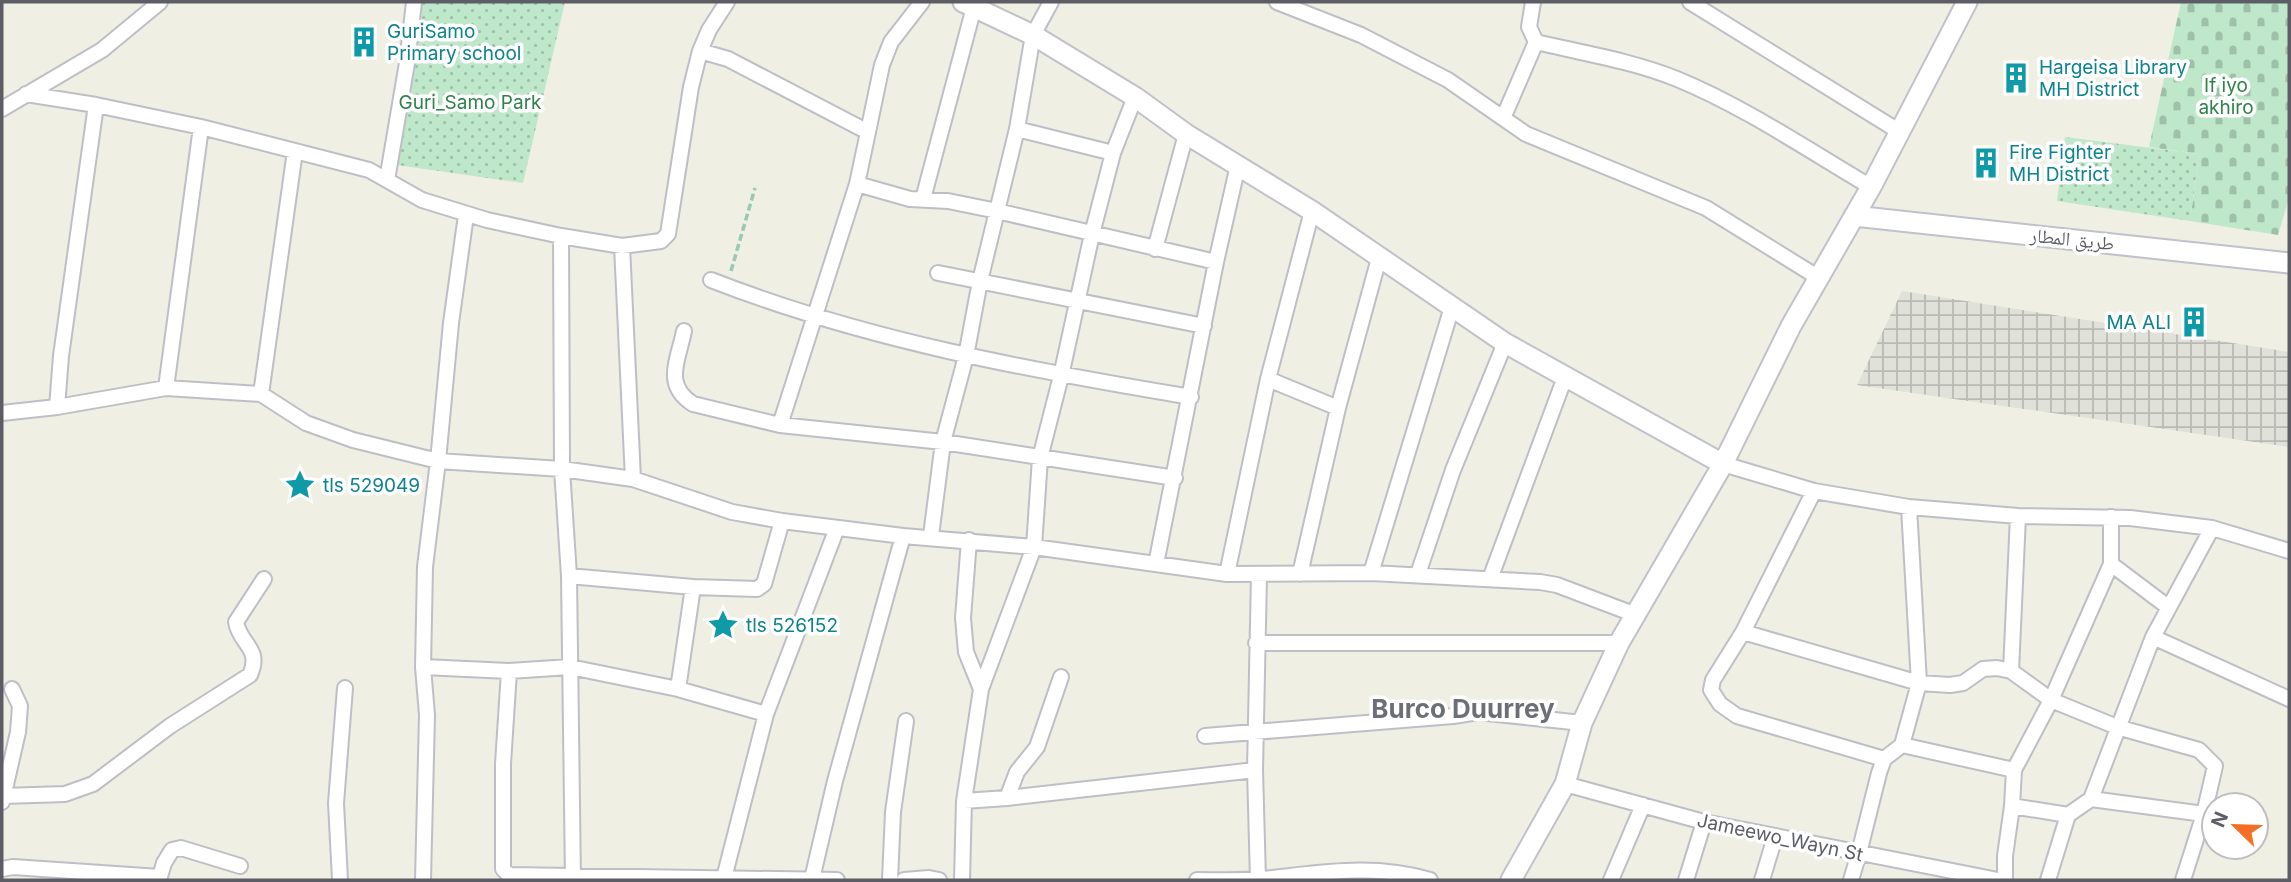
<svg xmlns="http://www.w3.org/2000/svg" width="2291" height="882" font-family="Inter,'Noto Naskh Arabic',sans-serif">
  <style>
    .industrial { fill: url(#industrial-grid) }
    .cemetery { fill: url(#cemetery-stones) }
    .park { fill: url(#park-dots) }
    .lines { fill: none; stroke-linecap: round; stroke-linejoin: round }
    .street-casing { stroke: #bebfc6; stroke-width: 18 }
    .secondary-casing { stroke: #c0c1ca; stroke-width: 23 }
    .path { stroke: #97c9b3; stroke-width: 3.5; stroke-dasharray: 7 3.5; stroke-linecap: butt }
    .street { stroke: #fff; stroke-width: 14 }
    .secondary { stroke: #fff; stroke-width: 19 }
    .labels { text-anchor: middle; stroke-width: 7; stroke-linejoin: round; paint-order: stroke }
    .culture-label { font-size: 19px; fill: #0d838f; stroke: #fff; text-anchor: start }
    .park-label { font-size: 19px; fill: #2f8249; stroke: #fff }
    .street-label { font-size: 19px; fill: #5c5d65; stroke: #fff }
    .district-label { font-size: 26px; font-weight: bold; fill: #6d6f77; stroke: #fff }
  </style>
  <defs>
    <pattern id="industrial-grid" width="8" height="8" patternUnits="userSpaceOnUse" patternTransform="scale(1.75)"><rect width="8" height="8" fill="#e0e1d8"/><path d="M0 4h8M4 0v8" fill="none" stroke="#b9bab3"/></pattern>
    <pattern id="cemetery-stones" width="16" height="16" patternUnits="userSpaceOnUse" patternTransform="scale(1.75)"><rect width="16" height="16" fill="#bfe8ca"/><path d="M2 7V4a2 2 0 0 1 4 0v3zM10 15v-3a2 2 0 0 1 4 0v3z" fill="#9ebfa8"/></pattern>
    <pattern id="park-dots" width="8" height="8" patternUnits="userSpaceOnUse" patternTransform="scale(1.75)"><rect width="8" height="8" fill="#bfe8ca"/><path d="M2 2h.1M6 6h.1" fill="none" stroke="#9ebfa8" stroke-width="1.8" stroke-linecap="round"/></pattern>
  </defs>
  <rect width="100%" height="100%" fill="#efefe4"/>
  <path class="industrial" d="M1902 291 2289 352V447L1857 385Z"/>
  <path class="cemetery" d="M2181 2H2289V198L2278 235 2190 221 2199 154 2149 147Z"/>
  <path class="park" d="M414 2H565L523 183 383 163 407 63Z
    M2065 137 2199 154 2190 221 2057 201Z"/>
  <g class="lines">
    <g class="street-casing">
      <path id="street" d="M1277 2 1361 35 1448 80 1526 134 1706 208 1819 278
        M1533 2 1529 27 1536 42C1583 53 1632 61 1677 79 1745 107 1808 150 1871 187
        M1690 2 1900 132
        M700 51 709 30 727 2
        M26 94 96 105 201 127 369 170 422 200 487 220 561 236 622 246 661 241 668 234 691 87 700 51 728 59 868 132 882 65 891 42 922 2
        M2 109 102 50 160 2
        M1504 116 1536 42
        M1017 129 1113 153
        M387 180 407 63 414 2
        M857 184 910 199 948 201 997 211 1216 262
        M923 199 974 7
        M561 236 562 469 569 576 573 880
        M622 246 633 479
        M1155 249 1186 134
        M938 273 1204 326
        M711 280C865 340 1028 370 1191 397
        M684 331C678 361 663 385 693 404L780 425 943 442 1175 478
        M1268 379 1338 408
        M166 388 201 127
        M261 394 295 151
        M57 407 61 356 96 105
        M2 413 57 407 166 388 261 394 306 423 353 440 438 461 562 469 633 479 732 512 782 521 903 536 1034 547 1227 574 1371 573 1540 582 1557 585 1636 615
        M780 425 857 184 868 132
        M1723 464 1814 491 1909 507 2018 516 2130 518 2212 528 2289 551
        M1814 491 1743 632 1919 683 1950 685 1963 683 1983 669 1997 668 2011 671
        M2018 516 2011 671 2051 700 2117 727 2199 750 2215 766 2204 814 2183 880
        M931 536 943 442 966 356 980 281 1017 129 1033 35 1051 2
        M969 540 963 618 966 652 981 689
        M1156 564 1216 262 1238 165
        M2111 564 2168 607
        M1371 573 1452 307
        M1227 574 1268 379 1312 211
        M1300 574 1338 408 1379 258
        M1418 574 1453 470 1505 343
        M569 576 693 587 757 589 764 584 782 521
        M1490 579 1565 377
        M1743 632 1713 680 1711 690 1720 704 1737 716 1884 759
        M2153 637 2289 699
        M1256 643H1619
        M423 667 509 671 570 667 678 689 766 714 724 878
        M509 671 503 764V869L509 875 837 880
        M678 689 693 587
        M766 714 837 528
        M1205 736 1453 716 1478 712 1582 723
        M1902 745 2014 770
        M1565 784 1704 822 1998 880
        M3 796 65 794 93 784 170 726 250 675C262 648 240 645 236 622L264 579
        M1007 798 1255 770
        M2091 799 2204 814
        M964 801 1007 798 1017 772 1037 747 1061 677
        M2 802 18 732 20 706 12 689
        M2012 806 2068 815
        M2 869 13 867 160 877
        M812 879 835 781 903 536
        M159 880 164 863 172 850 181 848 240 866
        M340 880 336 803 345 688
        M423 880 427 715 423 667 425 567 438 461 451 323 466 215
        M890 880 893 812 906 721
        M904 880 929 878 939 880
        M962 880 964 801 981 689 1034 547 1040 458 1061 376 1092 234 1113 153 1135 97
        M1197 880C1219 880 1241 881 1263 879 1321 873 1372 863 1430 880
        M1258 880 1255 770 1259 575
        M1611 880 1643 805
        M1686 880 1704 822
        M1762 880 1775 837
        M1851 880 1859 853 1879 773 1884 759 1902 745 1919 683 1909 507
        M2005 880V856L2012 806 2014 770 2051 700 2111 564V517
        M2048 880 2068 815 2091 799 2153 637 2212 528"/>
    </g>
    <g class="secondary-casing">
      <path id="secondary" d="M963 2 1033 35 1135 97 1186 134 1312 211 1505 343 1723 464
        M1854 216 2289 263
        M1511 880 1565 784 1582 723 1619 643 1723 464 1791 326 1871 187 1967 2"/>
    </g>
    <path class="path" d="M731 271 755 188"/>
    <use href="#street" class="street"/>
    <use href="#secondary" class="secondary"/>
  </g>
  <defs>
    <g id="building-bare" transform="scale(2.415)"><path d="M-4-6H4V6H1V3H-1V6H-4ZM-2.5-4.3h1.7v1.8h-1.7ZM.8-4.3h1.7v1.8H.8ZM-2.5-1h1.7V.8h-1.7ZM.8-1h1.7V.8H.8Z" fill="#0f9aa8" stroke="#fff" stroke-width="2.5" paint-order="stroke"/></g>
    <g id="sight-bare" transform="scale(2.415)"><path d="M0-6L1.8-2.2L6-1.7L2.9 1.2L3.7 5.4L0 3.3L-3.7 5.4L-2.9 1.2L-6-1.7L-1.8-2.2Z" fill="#0f9aa8" stroke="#fff" stroke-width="2.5" paint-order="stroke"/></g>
  </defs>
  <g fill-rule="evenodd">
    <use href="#building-bare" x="364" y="42"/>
    <use href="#building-bare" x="2016" y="78"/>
    <use href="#building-bare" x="1986" y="163"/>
    <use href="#building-bare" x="2194" y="322"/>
    <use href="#sight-bare" x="300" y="485"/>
    <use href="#sight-bare" x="723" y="625"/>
  </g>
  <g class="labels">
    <g class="culture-label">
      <text x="387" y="38">GuriSamo<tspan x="387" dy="22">Primary school</tspan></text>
      <text x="2039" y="74">Hargeisa Library<tspan x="2039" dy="22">MH District</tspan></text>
      <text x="2009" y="159">Fire Fighter<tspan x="2009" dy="22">MH District</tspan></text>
      <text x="2171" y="329" text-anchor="end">MA ALI</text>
      <text x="323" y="492">tls 529049</text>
      <text x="746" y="632">tls 526152</text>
    </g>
    <g class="park-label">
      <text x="2226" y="92">If iyo<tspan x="2226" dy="22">akhiro</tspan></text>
      <text x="470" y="109">Guri_Samo Park</text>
    </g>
    <g class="street-label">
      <text transform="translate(2072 239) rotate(6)" y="7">طريق المطار</text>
      <text transform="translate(1780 837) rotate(12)" y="7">Jameewo_Wayn St</text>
    </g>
    <g class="district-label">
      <text x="1463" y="718">Burco Duurrey</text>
    </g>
  </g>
  <rect width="2291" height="882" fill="none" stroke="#5c5d65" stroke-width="7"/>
  <g transform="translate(2235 826) rotate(293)"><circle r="33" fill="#ffffff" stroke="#bebec1" stroke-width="2"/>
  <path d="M0-5L12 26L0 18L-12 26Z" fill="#f46e25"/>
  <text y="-10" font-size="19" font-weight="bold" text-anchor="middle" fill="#5c5d65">N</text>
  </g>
</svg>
